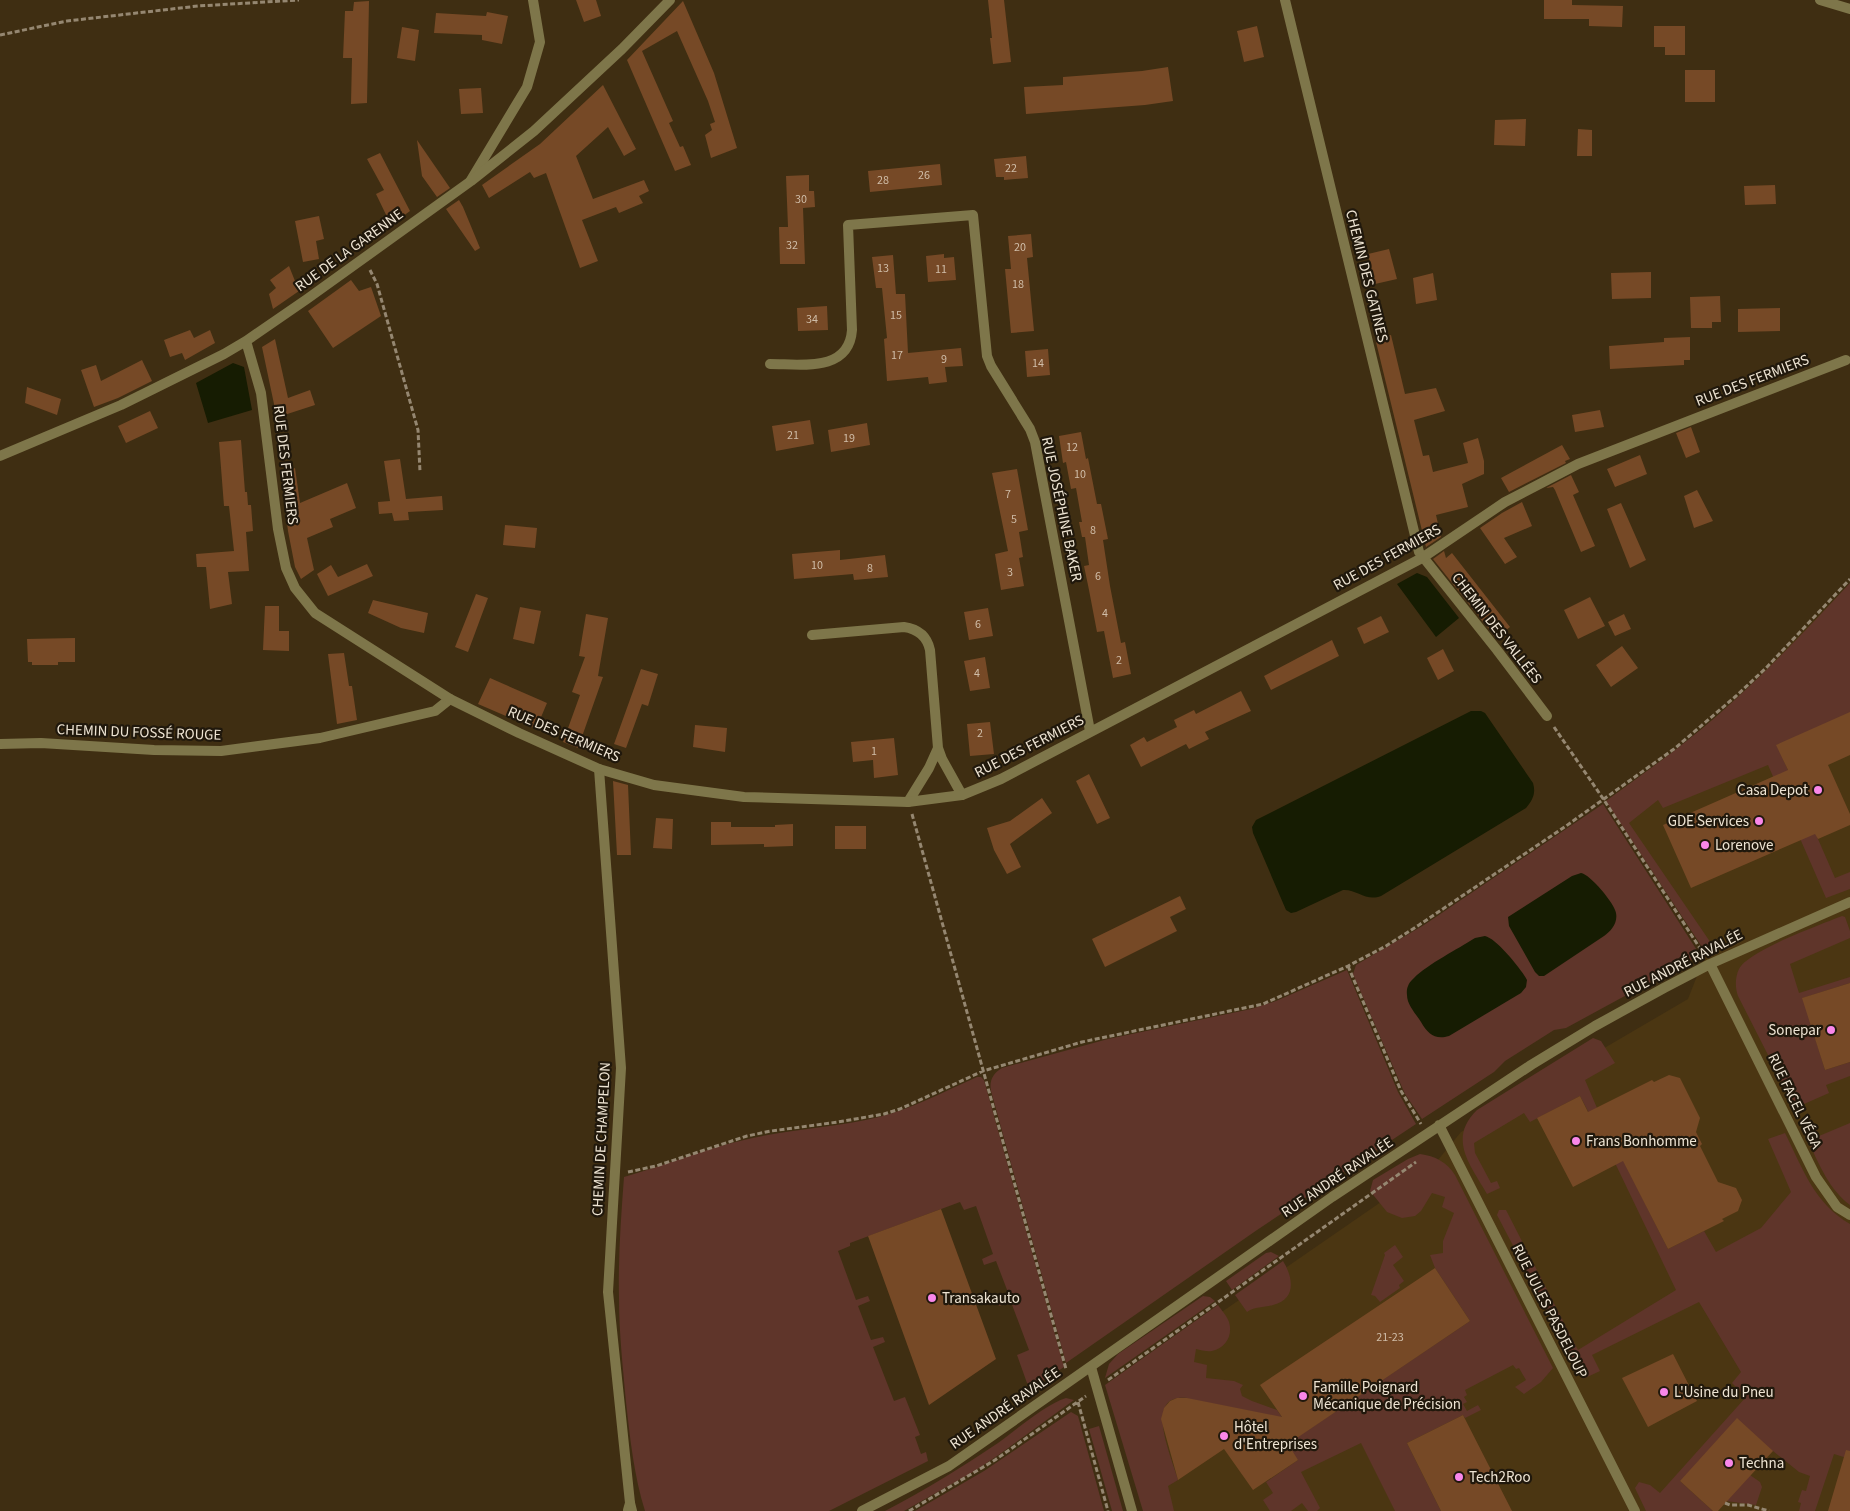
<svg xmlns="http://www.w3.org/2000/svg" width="1850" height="1511" font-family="'Source Sans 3',sans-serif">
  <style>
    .built { fill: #4b3612 }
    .green { fill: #5f352a }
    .water { fill: #161c02 }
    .building { fill: #764926 }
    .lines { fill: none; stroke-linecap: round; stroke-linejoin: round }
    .path { stroke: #958771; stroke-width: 3; stroke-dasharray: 5 2.5; stroke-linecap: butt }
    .minor { stroke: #7e764a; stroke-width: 10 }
    .tertiary { stroke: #7e764a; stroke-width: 10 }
    .poi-dot { fill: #f987e9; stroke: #20180c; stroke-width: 2 }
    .labels { text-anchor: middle; stroke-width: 4.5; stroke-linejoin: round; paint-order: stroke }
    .number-label { font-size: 12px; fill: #d0bda8 }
    .street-label { font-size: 15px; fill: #eee4d3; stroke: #20180c }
    .poi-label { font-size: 15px; fill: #eee4d3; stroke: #20180c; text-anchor: start }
  </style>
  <rect width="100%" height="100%" fill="#3f2e12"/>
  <path class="built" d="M1850 583V1511H1150L1116 1385 1433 1166 1461 1132 1688 999 1706 953 1606 801 1684 744 1719 714 1758 678Z"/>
  <path class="green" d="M1850 583V716L1777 745 1835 878 1850 872V889L1826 898 1768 765 1663 808 1658 800 1629 823 1715 949 1706 953 1606 801C1644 773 1683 746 1718 715 1765 674 1808 628 1850 583Z
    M1603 804 1700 955 1566 1028 1554 1030 1505 1061 1494 1072 1422 1119 1405 1094 1398 1078 1353 974 1356 965 1424 925Z
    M1842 916 1845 917 1850 931V938L1790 964 1799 993 1850 977V983L1803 998 1825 1070 1850 1062V1076L1826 1085 1829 1093 1795 1108 1738 996C1735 988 1735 977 1739 969 1749 950 1820 925 1842 916Z
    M1347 970 1398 1092 1416 1124 1257 1230 1066 1363 991 1091C989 1081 993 1073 1002 1068L1108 1039 1251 1009 1276 1001Z
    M1593 1038 1601 1041 1615 1063 1585 1080 1597 1108 1668 1249 1704 1231 1716 1252 1761 1228 1791 1192 1768 1139 1785 1133C1803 1169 1814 1203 1850 1224V1459L1834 1454 1815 1511H1799L1801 1503 1798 1502 1802 1490 1806 1491 1810 1476 1799 1472 1773 1451 1680 1481 1713 1511H1646L1635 1488 1639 1482 1650 1485 1660 1493 1746 1397 1732 1383 1741 1372 1699 1302 1592 1355 1600 1371 1583 1379 1497 1215 1499 1210H1506L1578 1350 1676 1290 1616 1165 1580 1096 1530 1122 1524 1113 1474 1143 1475 1153 1491 1183 1497 1181 1500 1188 1487 1194C1471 1166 1447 1139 1477 1110Z
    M977 1077H981L984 1080 1064 1367 1034 1387 1027 1383 1017 1355 1029 1350 1011 1302 999 1306 997 1300 1009 1295 996 1261 984 1265 982 1259 993 1254 976 1206 964 1210 960 1202 850 1243V1246L838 1251 856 1300 868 1296 870 1301 858 1306 871 1340 883 1337 885 1342 873 1347 894 1401 905 1397 920 1435 915 1437 921 1454 926 1452 928 1461 829 1511H645C634 1476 630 1438 626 1402 623 1368 619 1333 619 1299 618 1258 621 1217 624 1177 664 1166 703 1149 744 1140 788 1129 834 1128 879 1117 912 1109 945 1091 977 1077Z
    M1806 1119 1813 1122 1819 1136 1850 1123V1205C1829 1189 1820 1166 1809 1143L1810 1139 1803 1125Z
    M1420 1154C1435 1156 1447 1162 1455 1175L1553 1368 1541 1382 1524 1394 1515 1387 1526 1380 1519 1368 1516 1369 1513 1365 1465 1390 1467 1395 1464 1397 1467 1402 1463 1404 1467 1411 1478 1405 1481 1410 1465 1418 1463 1415 1407 1443 1441 1511H1395L1361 1443 1301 1472 1320 1508 1317 1511H1308L1302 1503 1291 1511H1270L1263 1500 1273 1493 1266 1482 1298 1460 1187 1398C1142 1393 1172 1458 1178 1480L1168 1486 1174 1511H1143L1105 1385 1218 1305C1222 1311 1227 1316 1229 1322 1233 1335 1226 1348 1212 1351 1207 1352 1201 1350 1196 1349L1194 1362 1207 1365 1206 1378 1234 1381 1243 1385 1240 1389 1242 1396 1252 1401 1277 1410 1296 1438 1470 1321 1435 1268 1430 1255 1443 1253V1241L1454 1213 1442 1207 1445 1197 1432 1193 1421 1211 1415 1216 1402 1218 1387 1212 1370 1191 1373 1180 1408 1159Z
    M1395 1245 1403 1257 1393 1265 1404 1281 1399 1285 1400 1288 1380 1302 1375 1296 1371 1295 1385 1255 1384 1253Z
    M1271 1252 1279 1256 1232 1290 1226 1281 1266 1253Z
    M1283 1261C1293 1277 1297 1299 1273 1305 1263 1308 1256 1306 1247 1312L1235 1295Z
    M1203 1296 1210 1297 1215 1301 1105 1378 1109 1364 1118 1354Z
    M1066 1398 1074 1400 1000 1454 973 1472 904 1511H885C924 1491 962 1467 998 1443 1016 1430 1046 1404 1066 1398Z
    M1071 1412 1078 1416 1104 1511H915L984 1471Z
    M1099 1426 1123 1511H1112L1089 1429Z
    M1750 1475 1760 1482 1762 1487 1756 1505 1726 1501Z"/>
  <path class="water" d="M233 363 244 367 252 410 208 423 196 383Z
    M1417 573 1427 577 1459 618 1436 637 1397 584Z
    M1471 711H1481L1485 713 1533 783C1536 793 1533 800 1526 808L1381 896C1366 902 1357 889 1343 890L1296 912 1291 913 1286 910 1253 833 1252 827 1256 820Z
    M1581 873C1590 874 1615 904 1616 913 1618 923 1611 931 1604 936L1544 976H1539L1535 972 1509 926 1508 917 1572 876Z
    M1485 936C1496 938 1522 970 1527 980L1526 987 1521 993 1449 1036C1435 1040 1428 1034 1421 1022 1416 1014 1407 1005 1407 995 1406 988 1409 982 1414 978 1428 964 1458 949 1475 938Z"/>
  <path class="building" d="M576 0H596L601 16 584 22Z
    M988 0H1004L1011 62 993 64 990 38H992Z
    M1544 0H1572V5L1623 6 1622 27 1589 26V19H1544Z
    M369 1 367 103 351 104 352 58H343L345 11H353L354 2Z
    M683 1 714 73 737 148 711 158 705 135 712 130 710 124 715 122 708 101 677 31 642 51 673 121 669 123 680 147 683 146 691 165 675 171 627 60Z
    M487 12 508 16 502 44 482 40V35L434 33 436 13 486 16Z
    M1257 26 1264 57 1244 62 1237 31Z
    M1654 26H1685V55H1665V47H1654Z
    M402 27 419 30 415 61 397 58Z
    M1168 67 1173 101 1145 105 1026 114 1024 87 1063 85V77L1142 71Z
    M1685 70H1715V102H1685Z
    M603 85 636 149 624 156 608 127 576 156 593 199 644 180 649 191 639 196 643 203 619 213 616 207 582 220 598 261 580 268 546 173 534 178 530 172 489 198 482 185 540 144Z
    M481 88 483 113 461 114 459 89Z
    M1526 119 1525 146 1494 145 1495 120Z
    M1578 129 1592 130V156H1577Z
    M417 140 450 188 437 197 422 176Z
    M380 153 410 211 391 225 376 194 384 190 367 159Z
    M1026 156 1028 178 1004 180V177H996L994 159Z
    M940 164 942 185 870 192 868 171Z
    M809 175V191H814L815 207 803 208 805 264H780L779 227H788L786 176Z
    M1775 185 1776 204 1745 205 1744 186Z
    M459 200 463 207 480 248 475 251 446 209Z
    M319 216 324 239 316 241 319 259 303 262 295 221Z
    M1031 234 1033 257 1027 258 1034 331 1011 333 1005 269H1011L1008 236Z
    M1389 249 1397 279 1375 284 1368 254Z
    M944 254V258L954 257 956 280 928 282 926 256Z
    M893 255 896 294H905L908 353 961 348 963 366 945 367 947 382 929 384 928 377 887 381 884 339 887 338 882 288H876L872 257Z
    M289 266 299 291 273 309 269 294 276 288 270 280Z
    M1651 272V298L1612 299 1611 273Z
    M1433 273 1437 300 1416 304 1413 278Z
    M351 280 359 291 371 287 381 316 333 348 308 311Z
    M1720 296 1721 322H1712V328H1691L1690 297Z
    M827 306 828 330 798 331 797 308Z
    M1780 308V331L1738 332V309Z
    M190 330 194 338 210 330 215 343 185 360 182 353 170 357 164 340Z
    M1391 335 1405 394 1436 388 1445 411 1414 420 1423 456 1429 455 1433 472 1468 463 1463 443 1478 438 1484 461V474L1462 484 1468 507 1436 515 1441 537 1426 547 1375 338Z
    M1690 337V360H1684V365L1610 369 1609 346 1664 342V338Z
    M275 339 288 398 310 390 315 405 275 418 274 404 262 347Z
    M1048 349 1050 375 1027 377 1025 351Z
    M142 360 152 381 118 398 94 407 81 370 96 365 101 381Z
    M27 387 61 399 57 415 25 403Z
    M1600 410 1604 427 1575 432 1572 415Z
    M150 411 158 428 126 443 118 426Z
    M810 420 814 444 776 451 772 426Z
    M867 423 870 445 831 452 828 430Z
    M1691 427 1700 452 1686 458 1676 433Z
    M1081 432 1086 459 1088 458 1097 504H1101L1108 539 1103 540 1110 586 1121 643 1125 642 1131 674 1113 678 1104 631 1097 632 1089 590 1084 566 1089 565 1085 537H1082L1079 522H1082L1076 488 1071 489 1066 462 1063 463 1059 436Z
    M241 440 245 492H247L248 505H251L253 531 246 532 249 571 228 572 232 604 210 609 206 567H197L196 554 234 551 229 506H224L219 442Z
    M1562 445 1570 459 1565 461 1566 463 1509 492 1501 478Z
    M1640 455 1647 474 1615 487 1607 469Z
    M400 459 406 499 442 496 443 510 408 512 409 520 394 521 392 513 379 514 378 502 390 501 384 461Z
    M295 468 300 503 347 483 356 508 330 519 333 527 307 538 314 570 301 579 295 567 288 531 281 474Z
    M1017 469 1028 530 1019 532 1023 557 1019 558 1024 586 1001 590 995 554 1008 551 992 473Z
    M1571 475 1579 492 1573 495 1595 546 1581 552 1555 490 1553 487 1546 488Z
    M1697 490 1713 521 1694 528 1684 496Z
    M1522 502 1532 526 1504 538 1517 557 1505 564 1480 528 1502 513Z
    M1621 503 1646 560 1630 568 1607 509Z
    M505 525 537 528 535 548 503 545Z
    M840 550V560L885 555 888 577 854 580 853 574 794 579 792 554Z
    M1444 551 1446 558 1452 553 1510 627 1496 638 1433 559Z
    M367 564 373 576 328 596 317 574 331 565 338 577Z
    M476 594 488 598 468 652 455 647Z
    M1590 597 1605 626 1578 639 1564 610Z
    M373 600 428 613 424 633 401 628 368 613Z
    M265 606H279V631H289V651L263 650Z
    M520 607 541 611 534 644 513 639Z
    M988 608 993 636 969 640 964 612Z
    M586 614 608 618 598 676 603 677 578 748 563 742 580 695 572 692 585 657 579 656Z
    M1624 614 1631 629 1615 636 1608 622Z
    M1381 616 1389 632 1364 644 1357 628Z
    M75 638V662H58V665H32V662H28L27 639Z
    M1332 640 1339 656 1271 690 1264 676Z
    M1622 646 1638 668 1611 687 1596 665Z
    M1443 649 1454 671 1438 680 1427 658Z
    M344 653 349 686H352L357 720 337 724 328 654Z
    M985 657 990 688 970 691 964 661Z
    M641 669 658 674 648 706 642 704 626 748 614 744Z
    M490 678 547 703 536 729 478 704Z
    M1241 691 1251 711 1205 732 1209 739 1189 749 1186 744 1141 767 1130 745 1144 737 1147 742 1177 727 1174 720 1194 710 1196 714Z
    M1850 712V755L1828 765 1850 814V825L1818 839 1815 834 1691 888 1663 825 1788 770 1776 745Z
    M990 722 994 754 970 756 967 724Z
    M695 725 727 728 725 752 693 747Z
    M894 738 898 775 874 778 873 760 853 762 851 742Z
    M1089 774 1110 818 1097 824 1076 781Z
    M613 781 628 785 631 855H617Z
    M1042 798 1052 813 1010 844 1021 867 1007 874 994 850 987 828 1010 821Z
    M656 818 673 819 672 849 653 848Z
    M711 822H731V827H775V825L793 824V846L764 847V844L711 845Z
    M835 826H866V849H835Z
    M1180 896 1186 909 1170 917 1177 931 1105 967 1092 939Z
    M1850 983V1062L1825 1070 1802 998Z
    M1669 1075 1680 1078 1700 1118 1696 1132 1702 1144 1700 1146 1718 1182 1736 1188 1742 1200 1738 1211 1722 1219 1724 1221 1668 1249 1623 1161 1573 1187 1537 1118 1580 1096 1588 1112 1652 1080 1654 1082Z
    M941 1209 996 1359 929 1405 868 1236Z
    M1435 1268 1470 1321 1288 1444 1298 1460 1253 1490 1224 1449 1178 1480 1161 1419 1164 1408 1170 1401 1177 1398H1187L1282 1417 1260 1385Z
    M1673 1354 1697 1401 1648 1427 1622 1378Z
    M1463 1415 1512 1511H1441L1407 1443Z
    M1737 1418 1773 1451 1718 1511H1713L1680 1481Z
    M1846 1450 1850 1451V1511H1828Z"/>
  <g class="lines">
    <path class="path" d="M0 35 67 21 198 6 299 0
      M370 270 377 284 418 430 420 472
      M1554 727 1604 800 1703 953
      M912 814 1066 1369
      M1348 966 1401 1091 1421 1124
      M628 1172 656 1166 747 1136 771 1131 838 1122 884 1114 900 1109 983 1071 1082 1042 1263 1004 1348 966 1386 946 1419 925 1566 826 1674 749 1736 696 1766 668 1850 579
      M1108 1380 1416 1162
      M1078 1402 1108 1511
      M1725 1503 1730 1505H1748L1769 1511
      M909 1511 995 1460 1086 1396"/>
    <path class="minor" d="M1285 0 1419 552 1497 650 1547 716
      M471 180 527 87 540 42 533 0
      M770 364C800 364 849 373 852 330L848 225 973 215 987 356 991 366 1030 429 1035 442 1090 731
      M812 635 904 627C918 629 927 636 930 650L938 748 942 759 962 795
      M0 744 41 743 154 750 221 751 320 738 435 711 450 699
      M599 769 621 1068 608 1292 630 1503 628 1510
      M908 802 929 768 938 748
      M1091 1367 1132 1511"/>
    <path class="tertiary" d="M1820 0 1850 9
      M246 341 261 393 278 529 286 568 295 588 315 613 450 699 519 733 599 769 654 785 744 797 908 802 962 795 1001 779 1422 558 1505 502 1578 464 1846 360
      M0 456 121 405 224 354 246 341 307 299 471 181 534 131 622 49 670 0
      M1710 964 1816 1177 1837 1207 1850 1215
      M1439 1125 1635 1511
      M630 1503 632 1511
      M862 1511 949 1466 1332 1197 1531 1065 1595 1026 1664 988 1710 964 1850 902"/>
  </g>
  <g class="poi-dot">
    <circle cx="1818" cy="790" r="5"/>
    <circle cx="1759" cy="821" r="5"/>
    <circle cx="1705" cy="845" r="5"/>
    <circle cx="1831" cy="1030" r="5"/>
    <circle cx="1576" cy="1141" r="5"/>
    <circle cx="932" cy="1298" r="5"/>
    <circle cx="1664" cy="1392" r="5"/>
    <circle cx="1303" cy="1396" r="5"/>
    <circle cx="1224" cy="1436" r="5"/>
    <circle cx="1729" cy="1463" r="5"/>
    <circle cx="1459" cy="1477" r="5"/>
  </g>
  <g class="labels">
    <g class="number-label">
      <text x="1011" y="172">22</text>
      <text x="924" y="179">26</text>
      <text x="883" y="184">28</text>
      <text x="801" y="203">30</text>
      <text x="792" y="249">32</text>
      <text x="1020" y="251">20</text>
      <text x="883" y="272">13</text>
      <text x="941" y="273">11</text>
      <text x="1018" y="288">18</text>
      <text x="896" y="319">15</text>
      <text x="812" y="323">34</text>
      <text x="897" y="359">17</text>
      <text x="944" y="363">9</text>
      <text x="1038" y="367">14</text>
      <text x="793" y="439">21</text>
      <text x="849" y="442">19</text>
      <text x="1072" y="451">12</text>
      <text x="1080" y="478">10</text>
      <text x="1008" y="498">7</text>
      <text x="1014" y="523">5</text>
      <text x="1093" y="534">8</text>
      <text x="817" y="569">10</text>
      <text x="870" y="572">8</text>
      <text x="1010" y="576">3</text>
      <text x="1098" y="580">6</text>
      <text x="1105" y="617">4</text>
      <text x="978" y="628">6</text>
      <text x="1119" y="664">2</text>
      <text x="977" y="677">4</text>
      <text x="980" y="737">2</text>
      <text x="874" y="755">1</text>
      <text x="1390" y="1341">21-23</text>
    </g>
    <g class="street-label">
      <text transform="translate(349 250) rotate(-36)" y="5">RUE DE LA GARENNE</text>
      <text transform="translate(1367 276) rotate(76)" y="5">CHEMIN DES GATINES</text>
      <text transform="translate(1752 380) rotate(-21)" y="5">RUE DES FERMIERS</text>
      <text transform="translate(286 465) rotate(83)" y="5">RUE DES FERMIERS</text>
      <text transform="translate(1062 509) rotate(78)" y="5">RUE JOSÉPHINE BAKER</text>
      <text transform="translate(1387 557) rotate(-29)" y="5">RUE DES FERMIERS</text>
      <text transform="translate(1497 628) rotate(52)" y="5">CHEMIN DES VALLÉES</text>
      <text transform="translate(139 732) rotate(2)" y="5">CHEMIN DU FOSSÉ ROUGE</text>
      <text transform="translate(564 734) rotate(23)" y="5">RUE DES FERMIERS</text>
      <text transform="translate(1029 746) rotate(-27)" y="5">RUE DES FERMIERS</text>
      <text transform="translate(1683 963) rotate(-27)" y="5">RUE ANDRÉ RAVALÉE</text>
      <text transform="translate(1795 1101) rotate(64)" y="5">RUE FACEL VÉGA</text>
      <text transform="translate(601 1139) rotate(-87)" y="5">CHEMIN DE CHAMPELON</text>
      <text transform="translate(1337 1177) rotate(-34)" y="5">RUE ANDRÉ RAVALÉE</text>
      <text transform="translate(1550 1311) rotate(63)" y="5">RUE JULES PASDELOUP</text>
      <text transform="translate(1005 1408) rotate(-35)" y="5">RUE ANDRÉ RAVALÉE</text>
    </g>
    <g class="poi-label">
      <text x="1808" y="795" text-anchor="end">Casa Depot</text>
      <text x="1749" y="826" text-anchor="end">GDE Services</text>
      <text x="1715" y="850">Lorenove</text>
      <text x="1821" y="1035" text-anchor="end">Sonepar</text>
      <text x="1586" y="1146">Frans Bonhomme</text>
      <text x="942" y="1303">Transakauto</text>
      <text x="1313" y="1392">Famille Poignard<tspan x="1313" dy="17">Mécanique de Précision</tspan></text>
      <text x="1674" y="1397">L'Usine du Pneu</text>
      <text x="1234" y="1432">Hôtel<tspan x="1234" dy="17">d'Entreprises</tspan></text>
      <text x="1739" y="1468">Techna</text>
      <text x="1469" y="1482">Tech2Roo</text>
    </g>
  </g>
</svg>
